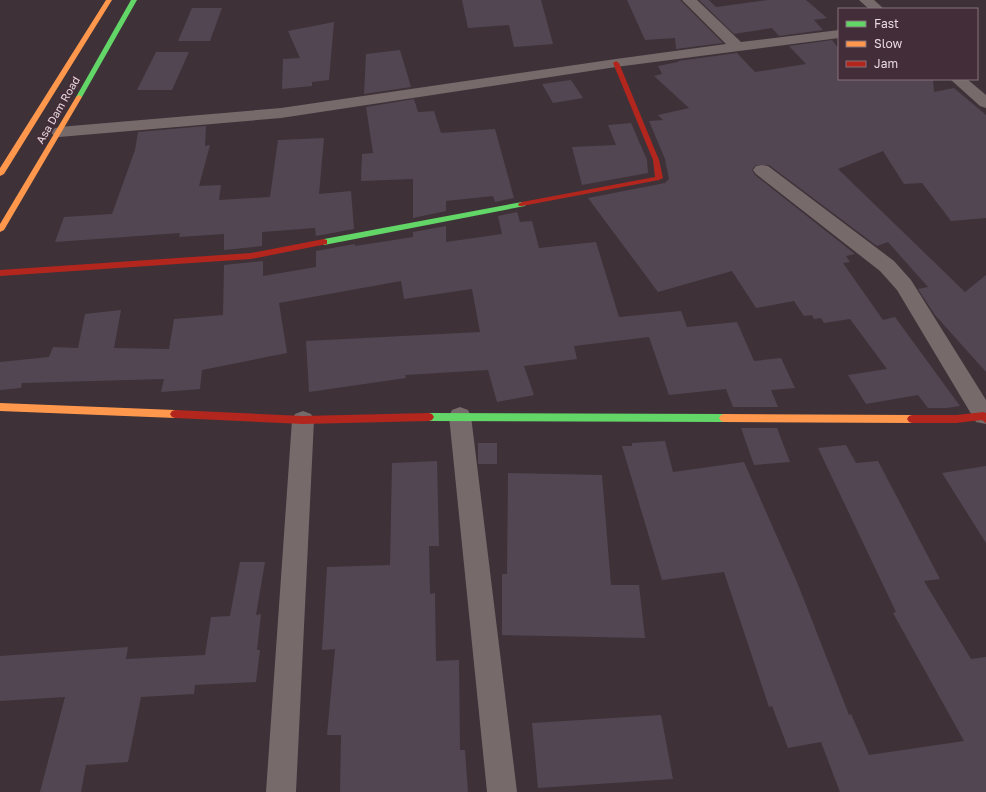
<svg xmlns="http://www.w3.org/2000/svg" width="986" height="792" font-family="'Golos Text',sans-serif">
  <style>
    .building { fill: #524652 }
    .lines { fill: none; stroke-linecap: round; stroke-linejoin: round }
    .street { fill: #766a6b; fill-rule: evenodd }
    .fast { fill: #63d668; fill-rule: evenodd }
    .slow { fill: #ff974d; fill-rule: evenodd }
    .jam { fill: #b3261e; fill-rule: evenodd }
    .labels { text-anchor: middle; stroke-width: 4; stroke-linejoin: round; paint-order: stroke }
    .far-street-label { font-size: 11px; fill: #e7d8df; stroke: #432d38 }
  </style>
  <rect width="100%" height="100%" fill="#3e3238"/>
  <path class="building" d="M462 0H541L553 44 514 47 509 25 468 28Z
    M627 0H680L723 43 676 49 675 38 645 40Z
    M699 0H709L716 7 768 0H806L827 18 814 20 823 30 779 36 772 28 734 34Z
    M192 8H222L210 41H178Z
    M334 22 329 80 312 82V86L282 89 283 59 300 58 288 31Z
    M832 40 839 49V79H933L934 92 954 88 986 115V218L951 221 922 183 904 184 883 151 838 169 965 292 986 275V372L935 315 918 289 928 287 888 242 877 246 769 165H756L752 170 755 175 855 254 846 256 850 262 843 263 883 320 895 317 960 406 947 408H928L918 395 866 404 848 375 887 369 850 319 824 323 821 318 814 319 812 315 804 316 794 301 756 308 732 271 658 292 588 198 665 183 669 179 665 159 649 121 663 120 658 115 689 108 654 76 662 74 658 66 678 62V61L737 53 755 72 806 64 789 46Z
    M400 50 411 87 364 94 366 54Z
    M156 52H189L172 90H137Z
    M571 80 583 98 553 103 542 84Z
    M414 99 418 112 434 111 441 133 495 129 514 198 495 202 493 196 446 201V211L413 218V179L361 181 362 154 373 153 366 107Z
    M631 123 647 160 648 173 582 185 572 147 616 145 608 125Z
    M206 126 205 146 210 145 199 186 221 185 219 200 270 197 278 140 324 138 319 194 351 191 354 229 316 236 315 228 262 232V246L224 250V234L179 237 180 233 55 242 64 217 112 214 135 150 138 132Z
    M517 212 520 222 532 221 539 248 596 242 619 317 681 311 687 327 737 322 754 361 781 358 795 388 771 390 778 407H733L726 389 669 395 649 337 574 346 577 359 524 366 534 395 497 402 488 370 405 375 406 378 309 392 306 341 480 332 472 289 404 299 401 281 279 303 287 353 202 370 200 389 161 392 164 379 22 383 21 388 0 390V362L49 357 53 347 78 348 85 314 121 310 114 348 169 349 174 319 223 315 224 265 263 261V276L316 267V251L355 244V246L413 237V232L446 226V242L502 234 498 216Z
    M741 428H777L790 462 754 465Z
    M665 441 673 472 744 462 797 582 849 715 851 714 869 755 964 741 893 613 896 612 818 448 846 445 856 463 878 461 940 579 924 581 971 659 986 657V792H840L821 742 788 748 772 706 769 707 724 572 662 580 622 446H632V443Z
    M478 443H497V464H478Z
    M437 461 439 546H429L430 594 435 593 436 661 459 660 460 750H465L468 792H340L341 735H327L335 649 322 650 327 567 390 565 392 463Z
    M986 466V543L942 473Z
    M508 473 602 475 611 585H639L645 638 502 635V574H507Z
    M240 562H265L256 615 261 614 257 650H260L256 682 195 685 194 694 141 697 128 762 86 765 81 792H40L65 697 0 701V656L128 647 126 659 205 655 211 617 230 616Z
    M661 715 673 779 538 788 532 723Z"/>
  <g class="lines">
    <path class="street" d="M682 0H697L741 42 839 30V38L616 67 281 118 59 137 53 135 51 132 53 129 59 127 281 108 616 59 726 44Z
      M859 0H874L884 9H869Z
      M950 79H967L986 95V108L980 106Z
      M762 165 768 166 894 261 911 280 986 400V424L976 422 897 290 880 271 756 174 753 170 756 166Z
      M460 407 468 410 471 416 517 792H487L449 416 452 410Z
      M303 411 311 414 314 420 296 792H266L292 420 295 414Z"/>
    <path class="fast" d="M131 0H137L82 97 77 98 76 97Z
      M522 202 526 204 525 206 324 245 320 242 324 239Z
      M429 413 724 414 727 415 729 418 727 421 724 422 429 421 426 420 424 417 426 414Z"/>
    <path class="slow" d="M106 0H112L4 174 0 176V168Z
      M79 95 82 97 4 230 0 232V224L76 97Z
      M0 403 175 410 178 411 180 414 178 417 175 418 0 411Z
      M724 414 912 415 915 416 917 419 915 422 912 423 724 422 721 421 719 418 721 415Z"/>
    <path class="jam" d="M616 61 619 63 659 160 663 178 659 180 522 206H519L518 204 522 202 655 177 653 160 613 63Z
      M324 239 327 240V244L251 259 0 276V270L251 253Z
      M175 410 303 416 429 413 432 414 434 417 432 420 429 421 303 424 175 418 172 417 170 414 172 411Z
      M984 412 986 413V423L982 420 956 423H912L909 422 907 419 909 416 912 415H956Z"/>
  </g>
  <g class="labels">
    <g class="far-street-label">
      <text transform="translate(58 110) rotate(-60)" y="4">Asa Dam Road</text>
    </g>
  </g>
  <rect x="838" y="8" width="140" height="72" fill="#432d38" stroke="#85717b"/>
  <rect x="846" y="21" width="20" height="6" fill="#63d668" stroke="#85717b"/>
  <text x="874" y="28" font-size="12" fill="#e7d8df">Fast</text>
  <rect x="846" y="41" width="20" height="6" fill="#ff974d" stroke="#85717b"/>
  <text x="874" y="48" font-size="12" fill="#e7d8df">Slow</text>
  <rect x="846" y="61" width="20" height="6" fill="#b3261e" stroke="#85717b"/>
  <text x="874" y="68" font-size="12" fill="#e7d8df">Jam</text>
</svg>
